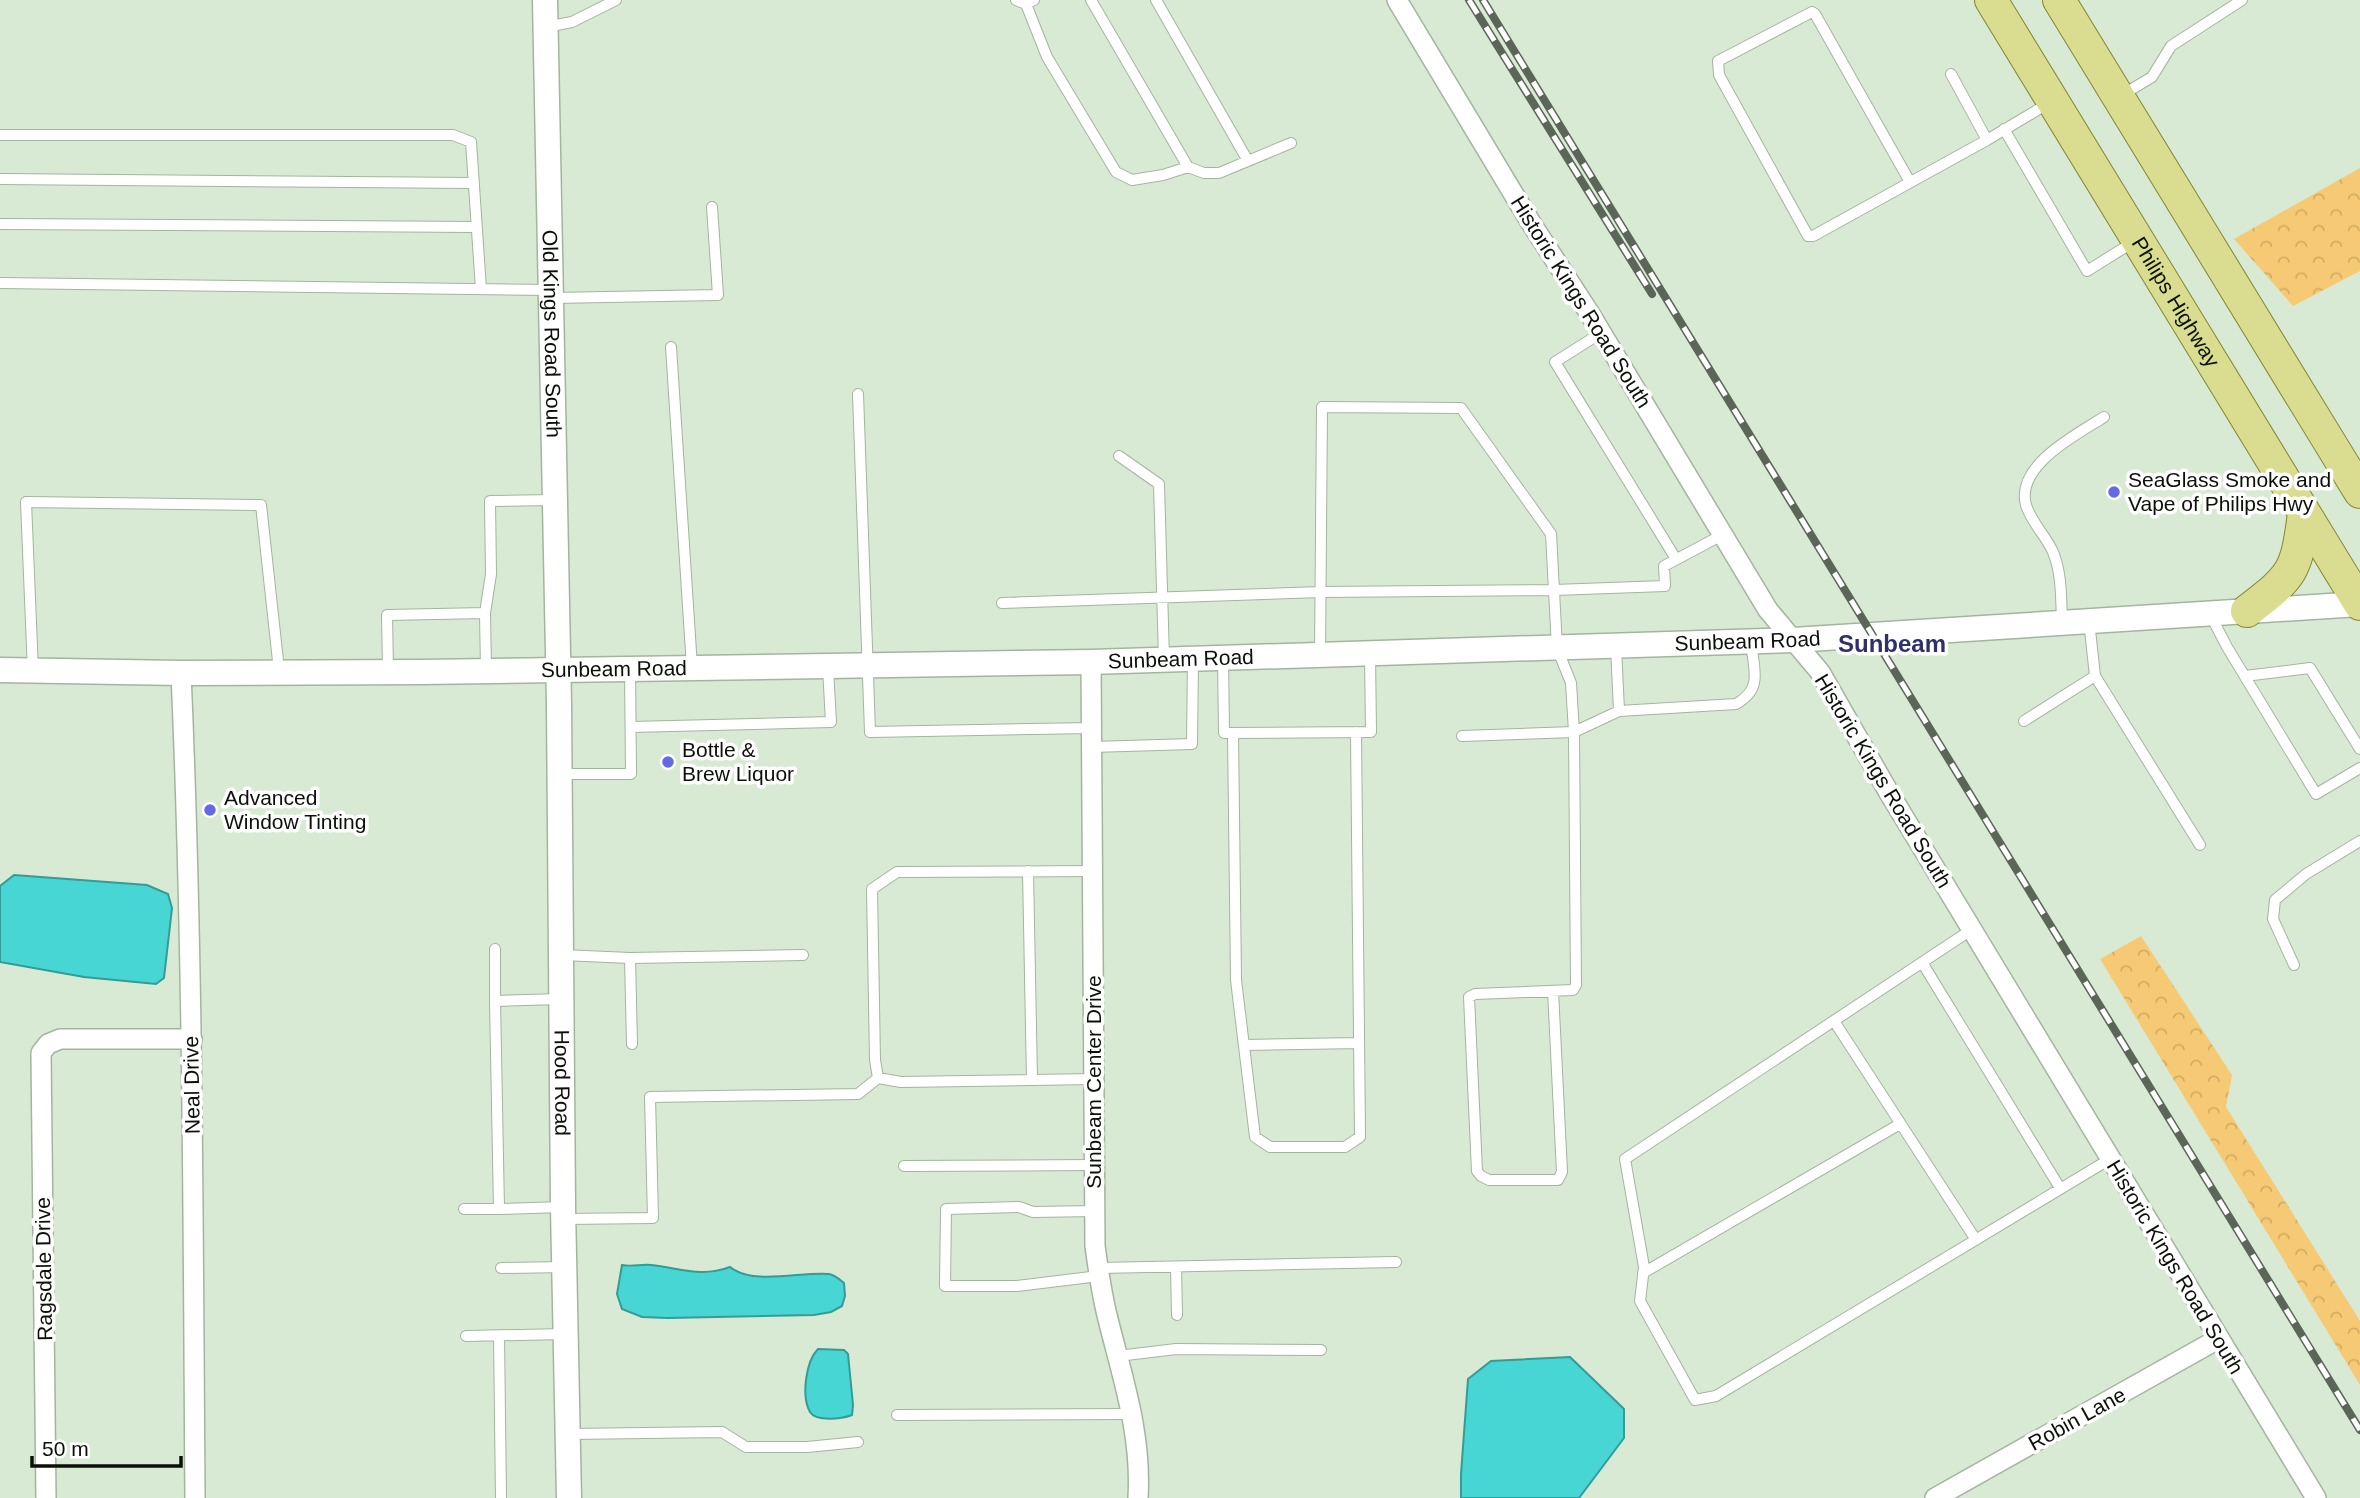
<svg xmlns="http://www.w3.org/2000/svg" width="2360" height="1498" font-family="Helvetica,sans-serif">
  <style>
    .forest { fill: url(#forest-crowns) }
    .water { fill: #47d6d4; stroke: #359b97; stroke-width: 2 }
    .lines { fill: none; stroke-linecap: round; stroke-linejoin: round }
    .service-casing { stroke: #a4b59f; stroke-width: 12 }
    .minor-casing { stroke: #a4b59f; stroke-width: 22 }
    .tertiary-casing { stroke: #a4b59f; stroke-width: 27 }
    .primary-casing { stroke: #828731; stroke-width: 34 }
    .service { stroke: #fff; stroke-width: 10 }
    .minor { stroke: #fff; stroke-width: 19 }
    .tertiary { stroke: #fff; stroke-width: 24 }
    .primary { stroke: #dadd90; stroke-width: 32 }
    .rail-casing { stroke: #5b6658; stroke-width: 8 }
    .rail { stroke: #fff; stroke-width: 5; stroke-dasharray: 16; stroke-linecap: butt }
    .poi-dot { fill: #646ae3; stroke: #fff; stroke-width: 2.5 }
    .labels { text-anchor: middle; stroke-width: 7; stroke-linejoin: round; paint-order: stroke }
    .street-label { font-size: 21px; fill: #0b1109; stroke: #fff }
    .poi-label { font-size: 21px; fill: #0b1109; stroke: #fff; text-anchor: start }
    .quarter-label { font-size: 24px; font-weight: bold; fill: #2d306a; stroke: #fff }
  </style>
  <defs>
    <pattern id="forest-crowns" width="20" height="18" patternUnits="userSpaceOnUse" patternTransform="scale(1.75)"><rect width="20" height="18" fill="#f6ca74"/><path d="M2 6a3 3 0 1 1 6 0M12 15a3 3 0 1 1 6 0" fill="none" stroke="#d2ac63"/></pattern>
  </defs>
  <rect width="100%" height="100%" fill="#d8ead3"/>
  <path class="forest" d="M2360 168V271L2293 306 2234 239Z
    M2141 936 2232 1075 2226 1107 2360 1321V1385L2100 959Z"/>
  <path class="water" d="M14 875 147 885 168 894 172 908 164 978 156 984 84 977 0 962V886Z
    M622 1265C632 1267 641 1264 651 1265 680 1268 701 1278 730 1267 753 1286 803 1271 829 1274 835 1275 839 1279 844 1283L845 1296 842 1306 831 1312 814 1315 668 1318 642 1317 622 1309 617 1294Z
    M818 1349 844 1350 848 1354 853 1405 852 1415C842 1419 816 1422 810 1412 801 1396 806 1361 818 1349Z
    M1570 1357 1624 1409V1438L1579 1498H1461V1474L1468 1379 1491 1361Z"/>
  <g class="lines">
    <g class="service-casing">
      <path id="service" d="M1016 0 1026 4 1034 0
        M1091 0 1188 167
        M1156 0 1248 161
        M1026 4 1047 57 1116 172 1132 180 1163 175 1188 167 1204 173H1219L1291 143
        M546 27 572 22 616 0
        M1951 74 1987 140 2049 103
        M2122 95 2152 77 2171 46 2242 0
        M2004 129 2087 271 2135 241
        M0 135H453L471 142 481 289
        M0 179 474 183
        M1910 182 1815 14 1812 12 1718 61 1719 75 1808 236H1813L1987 140
        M0 224 477 227
        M0 283 549 290
        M552 298 718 295 712 207
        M1601 333 1555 362 1676 559
        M671 347 692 667
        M858 394 870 732 1092 728
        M1119 456 1159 484 1164 659
        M1002 603 1321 592 1554 590 1665 586 1664 566 1724 534
        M485 613 491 574 490 501 553 500
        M2211 616 2227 647 2316 794 2360 768
        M2062 622C2061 599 2062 574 2053 552 2046 536 2031 522 2026 505 2015 465 2078 434 2104 417
        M1616 647 1619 711 1736 704C1763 689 1754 670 1751 643
        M1320 655 1322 407 1461 408 1551 534 1557 648 1571 683 1574 732 1462 736
        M1223 658 1224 733 1371 732 1370 654
        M33 671 26 502 261 505 279 670
        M388 671 387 615 485 613 486 670
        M2095 676 2200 845
        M2245 676 2310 668 2360 749
        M2024 721 2095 676 2089 621
        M631 727 831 722 828 668
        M1233 733 1236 980 1255 1137 1270 1147H1345L1360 1137 1356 732
        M1092 747 1192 744 1193 659
        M560 774H631L630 668
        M1028 871 1032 1080
        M1092 871 897 872 872 889 875 1060 878 1078 901 1082 1094 1079
        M1971 930 1625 1159 1644 1267 1640 1301 1695 1400 1716 1396 2110 1159
        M495 949V1001L561 999
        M562 955 630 958 632 1044
        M630 958 803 955
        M1923 964 2060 1188
        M2294 965 2273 919 2275 900 2306 874 2360 841
        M1553 991 1562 1172 1558 1180H1489L1481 1176 1477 1171 1469 997 1475 994 1573 990 1576 985 1574 732 1619 711
        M495 1001 499 1209 563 1207
        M1834 1021 1976 1240
        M1244 1045 1359 1043
        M904 1166 1094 1165
        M464 1209H499
        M1095 1211 1033 1212 1019 1207 946 1209 945 1286H1017L1099 1276
        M564 1219 653 1218 650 1097 858 1094 878 1078
        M1176 1267 1177 1315
        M501 1268 564 1267
        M1098 1268 1396 1262
        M1643 1273 1900 1124
        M466 1336 565 1334
        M499 1336 501 1498
        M1118 1356 1176 1349 1321 1350
        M897 1415 1132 1414
        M569 1434 722 1432 746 1447H807L858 1442"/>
    </g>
    <g class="minor-casing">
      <path id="minor" d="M1397 0 1531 223 1590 314 1768 610 1820 672 1888 791 2316 1498
        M1091 662 1095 1246C1098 1268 1101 1289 1106 1311 1121 1374 1142 1431 1138 1498
        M181 673C193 948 193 1223 195 1498
        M46 1498 41 1053 48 1044 60 1039H192
        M1935 1498 2218 1339"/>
    </g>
    <g class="tertiary-casing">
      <g id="tertiary">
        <path id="s1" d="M545 0 559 704 563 1207 569 1498"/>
        <path id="s2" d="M0 670 181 673 422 672 1091 662 1793 640 2360 604"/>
      </g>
    </g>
    <g class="primary-casing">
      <g id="primary">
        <path id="s3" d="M1991 0 2360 604"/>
        <path d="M2059 0 2360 492"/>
        <path d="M2247 611C2294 575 2296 572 2304 514"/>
      </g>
    </g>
    <use href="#service" class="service"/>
    <use href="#minor" class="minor"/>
    <use href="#tertiary" class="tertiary"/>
    <use href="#primary" class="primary"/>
    <g class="rail-casing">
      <path id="rail" d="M1469 0 1652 294
        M1483 0 2360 1430"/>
    </g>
    <use href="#rail" class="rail"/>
  </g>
  <g class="poi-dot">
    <circle cx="2114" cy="492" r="7"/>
    <circle cx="668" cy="762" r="7"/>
    <circle cx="210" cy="810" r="7"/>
  </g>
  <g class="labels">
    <g class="street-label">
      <text transform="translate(1581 302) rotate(58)" y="7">Historic Kings Road South</text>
      <text dy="7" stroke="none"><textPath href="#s3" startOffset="354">Philips Highway</textPath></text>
      <text dy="7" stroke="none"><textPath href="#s1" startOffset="334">Old Kings Road South</textPath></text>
      <text dy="7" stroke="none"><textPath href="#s2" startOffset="1748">Sunbeam Road</textPath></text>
      <text dy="7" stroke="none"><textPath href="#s2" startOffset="1181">Sunbeam Road</textPath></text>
      <text dy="7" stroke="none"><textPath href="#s2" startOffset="614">Sunbeam Road</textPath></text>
      <text transform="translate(1883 781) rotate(59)" y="7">Historic Kings Road South</text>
      <text transform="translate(1094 1082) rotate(-90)" y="7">Sunbeam Center Drive</text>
      <text dy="7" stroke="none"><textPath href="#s1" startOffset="1083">Hood Road</textPath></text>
      <text transform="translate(192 1085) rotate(-91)" y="7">Neal Drive</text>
      <text transform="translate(2175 1267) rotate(59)" y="7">Historic Kings Road South</text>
      <text transform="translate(44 1269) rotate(-91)" y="7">Ragsdale Drive</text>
      <text transform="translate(2077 1419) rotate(-29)" y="7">Robin Lane</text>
    </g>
    <g class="poi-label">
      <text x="2128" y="487">SeaGlass Smoke and<tspan x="2128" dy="24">Vape of Philips Hwy</tspan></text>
      <text x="682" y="757">Bottle &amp;<tspan x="682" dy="24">Brew Liquor</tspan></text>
      <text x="224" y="805">Advanced<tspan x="224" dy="24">Window Tinting</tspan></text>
    </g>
    <g class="quarter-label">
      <text x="1892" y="652">Sunbeam</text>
    </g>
  </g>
  <path d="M32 1456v10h149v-10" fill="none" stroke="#0b1109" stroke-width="3.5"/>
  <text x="42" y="1456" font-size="21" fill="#0b1109" stroke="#ffffff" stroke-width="5" paint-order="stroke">50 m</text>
</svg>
